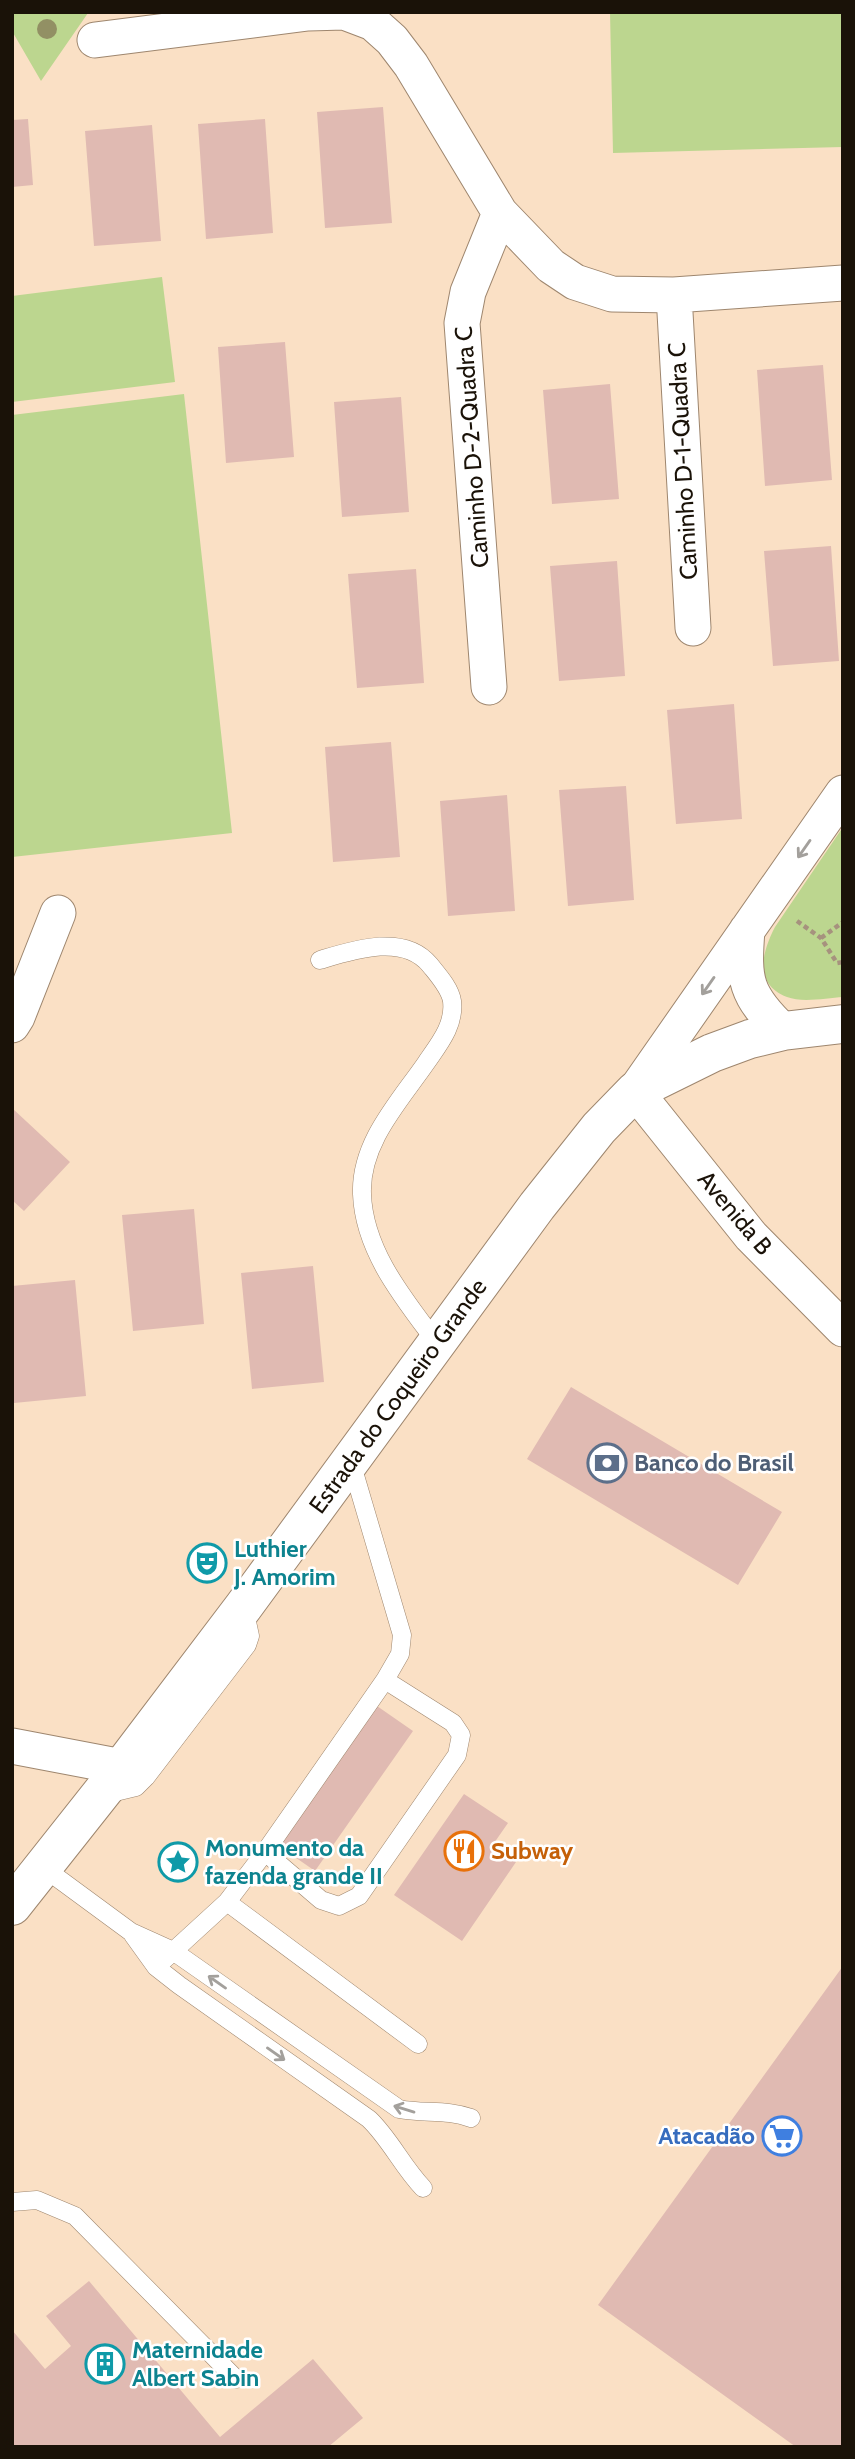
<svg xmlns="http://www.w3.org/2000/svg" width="855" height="2459" font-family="Cabin,sans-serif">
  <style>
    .green { fill: #bcd68f }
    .building { fill: #e0bab2 }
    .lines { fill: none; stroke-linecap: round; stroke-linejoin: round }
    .lane-casing { stroke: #9e866e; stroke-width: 19 }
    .street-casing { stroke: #9e866e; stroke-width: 37 }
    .secondary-casing { stroke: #9e866e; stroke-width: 40 }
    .path { stroke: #a6927e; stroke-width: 4.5; stroke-dasharray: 5 3.5; stroke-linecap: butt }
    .lane { stroke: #fff; stroke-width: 18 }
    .street { stroke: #fff; stroke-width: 35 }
    .secondary { stroke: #fff; stroke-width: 38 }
    .tree { fill: #929064 }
    .oneway { stroke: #a3a09c }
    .labels { text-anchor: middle; stroke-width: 5; stroke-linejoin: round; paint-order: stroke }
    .street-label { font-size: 24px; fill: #1a1208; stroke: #fff }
    .service-label { font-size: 24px; font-weight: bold; fill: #4e5e75; stroke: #fff; text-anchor: start }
    .culture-label { font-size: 24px; font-weight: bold; fill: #0d838f; stroke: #fff; text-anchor: start }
    .food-label { font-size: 24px; font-weight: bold; fill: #c56008; stroke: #fff; text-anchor: start }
    .shop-label { font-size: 24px; font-weight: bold; fill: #366cbe; stroke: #fff; text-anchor: end }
  </style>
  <rect width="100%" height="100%" fill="#fae0c5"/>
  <path class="green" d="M12 12H88V13L41 81 12 31Z
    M610 12H843V147L613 153Z
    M162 277 175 382 12 402V296Z
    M184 394 232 833 12 857V415Z
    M843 827V997C827 998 802 1003 787 997 753 984 762 952 775 927Z"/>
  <path class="building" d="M383 107 392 223 325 228 317 112Z
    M28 119 33 185 12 187V120Z
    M265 119 273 233 206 239 198 124Z
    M152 125 161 241 94 246 85 131Z
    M285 342 294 457 226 463 218 347Z
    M823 365 832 480 765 486 757 370Z
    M610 384 619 499 552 504 543 390Z
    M401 397 409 512 342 517 334 402Z
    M831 546 839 661 773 666 764 551Z
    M617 561 625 676 559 681 550 566Z
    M416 569 424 683 357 688 348 574Z
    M734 704 742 819 676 824 667 710Z
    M391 742 400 857 333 862 325 747Z
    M626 786 634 900 568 906 559 790Z
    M507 795 515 911 448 916 440 801Z
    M12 1108 70 1162 24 1211 12 1200Z
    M194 1209 204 1324 133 1331 122 1215Z
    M313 1266 324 1382 252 1389 241 1273Z
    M75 1280 86 1396 14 1403 12 1286Z
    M571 1387 782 1512 738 1585 527 1459Z
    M364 1697 413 1731 315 1871 266 1837Z
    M464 1794 508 1823 492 1846 516 1862 462 1941 394 1895Z
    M843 1966V2447H796L598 2305Z
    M89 2281 220 2437 313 2359 363 2418 328 2447H12V2330L45 2369 71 2346 46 2316Z"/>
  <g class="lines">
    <g class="lane-casing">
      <path id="lane" d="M320 960C353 950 404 933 430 965 438 975 450 988 452 1001 455 1025 439 1044 426 1063 399 1102 360 1143 362 1194 364 1251 404 1299 437 1343
        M107 1794 136 1787 146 1777 247 1645 250 1636 244 1608
        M265 1852 321 1900 339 1906 359 1896 457 1755 461 1735 453 1723 385 1680
        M44 1868 131 1932 173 1951 399 2109C424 2114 447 2109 471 2118
        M227 1902 418 2044
        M133 1935 156 1967 179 1985 369 2119C390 2139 402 2166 423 2188
        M156 1967 227 1902 265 1852 385 1680 400 1654 402 1635 351 1462
        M12 2202 37 2200 75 2216 236 2379"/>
    </g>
    <g class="street-casing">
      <path id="street" d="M95 40 308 13 344 12 373 23 392 40 411 65 500 213 551 266 575 282 612 294 674 295 843 283
        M674 295 693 628
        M489 687 462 323 468 292 500 213
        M843 793 635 1091 751 1236 843 1329
        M747 930C743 980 745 995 783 1031
        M12 1025 17 1017 58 913
        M12 1746 122 1767"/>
    </g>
    <g class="secondary-casing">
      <path id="secondary" d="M12 1906 122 1767 244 1606 537 1206 599 1128 635 1091 712 1053 750 1039 783 1031 843 1024"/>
    </g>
    <path class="path" d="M797 921 821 938 837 963 843 962
      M821 938 843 922"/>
    <use href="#lane" class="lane"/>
    <use href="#street" class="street"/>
    <use href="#secondary" class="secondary"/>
  </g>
  <circle class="tree" cx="47" cy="29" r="10"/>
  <defs><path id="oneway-shaft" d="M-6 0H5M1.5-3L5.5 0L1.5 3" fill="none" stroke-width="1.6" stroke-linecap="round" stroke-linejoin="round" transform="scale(1.75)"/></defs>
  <g class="oneway">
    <use href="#oneway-shaft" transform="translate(804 849) rotate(125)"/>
    <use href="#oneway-shaft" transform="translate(708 986) rotate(125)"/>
    <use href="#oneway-shaft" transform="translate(217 1982) rotate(-145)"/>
    <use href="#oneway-shaft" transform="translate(276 2054) rotate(35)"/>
    <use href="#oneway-shaft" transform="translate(404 2109) rotate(-163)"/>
  </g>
  <defs>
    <g id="bank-ring" transform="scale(2.0125)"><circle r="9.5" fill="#fff" stroke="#5c6f8a" stroke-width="1.5"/><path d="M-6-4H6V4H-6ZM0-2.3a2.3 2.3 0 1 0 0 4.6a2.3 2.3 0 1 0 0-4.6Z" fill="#5c6f8a"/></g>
    <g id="theatre-ring" transform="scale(2.0125)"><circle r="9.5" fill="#fff" stroke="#0f9aa8" stroke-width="1.5"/><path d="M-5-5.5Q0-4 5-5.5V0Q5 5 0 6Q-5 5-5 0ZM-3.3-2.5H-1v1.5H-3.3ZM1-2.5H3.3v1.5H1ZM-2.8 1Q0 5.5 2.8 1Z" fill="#0f9aa8"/></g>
    <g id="restaurant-ring" transform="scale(2.0125)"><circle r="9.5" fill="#fff" stroke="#e8710a" stroke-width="1.5"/><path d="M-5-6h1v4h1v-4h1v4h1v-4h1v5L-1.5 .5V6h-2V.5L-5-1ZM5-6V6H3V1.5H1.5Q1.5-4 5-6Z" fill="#e8710a"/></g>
    <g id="sight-ring" transform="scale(2.0125)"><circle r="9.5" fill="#fff" stroke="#0f9aa8" stroke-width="1.5"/><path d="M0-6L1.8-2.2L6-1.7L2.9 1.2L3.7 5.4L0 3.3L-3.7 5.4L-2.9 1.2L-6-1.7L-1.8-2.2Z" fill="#0f9aa8"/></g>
    <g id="supermarket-ring" transform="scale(2.0125)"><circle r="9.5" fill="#fff" stroke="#3f7fe0" stroke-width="1.5"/><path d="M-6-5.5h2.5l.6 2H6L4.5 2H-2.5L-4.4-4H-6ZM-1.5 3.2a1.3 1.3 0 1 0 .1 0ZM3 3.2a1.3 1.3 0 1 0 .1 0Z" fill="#3f7fe0"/></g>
    <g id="building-ring" transform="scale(2.0125)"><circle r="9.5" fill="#fff" stroke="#0f9aa8" stroke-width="1.5"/><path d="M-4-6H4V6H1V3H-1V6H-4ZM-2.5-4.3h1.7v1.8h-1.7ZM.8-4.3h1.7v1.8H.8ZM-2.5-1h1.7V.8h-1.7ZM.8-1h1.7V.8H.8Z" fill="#0f9aa8"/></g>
  </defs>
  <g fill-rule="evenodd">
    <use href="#bank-ring" x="607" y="1463"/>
    <use href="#theatre-ring" x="207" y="1563"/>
    <use href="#restaurant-ring" x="464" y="1851"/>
    <use href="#sight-ring" x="178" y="1862"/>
    <use href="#supermarket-ring" x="782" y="2136"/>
    <use href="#building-ring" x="105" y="2364"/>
  </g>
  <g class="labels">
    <g class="street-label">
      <text transform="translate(472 447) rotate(-94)" y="8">Caminho D-2-Quadra C</text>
      <text transform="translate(683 461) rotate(-93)" y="8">Caminho D-1-Quadra C</text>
      <text transform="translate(735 1213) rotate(50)" y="8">Avenida B</text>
      <text transform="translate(398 1396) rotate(-54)" y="8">Estrada do Coqueiro Grande</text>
    </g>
    <g class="service-label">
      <text x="634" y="1471">Banco do Brasil</text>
    </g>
    <g class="culture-label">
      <text x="234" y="1557">Luthier<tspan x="234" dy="28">J. Amorim</tspan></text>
      <text x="205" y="1856">Monumento da<tspan x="205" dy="28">fazenda grande II</tspan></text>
      <text x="132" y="2358">Maternidade<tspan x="132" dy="28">Albert Sabin</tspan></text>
    </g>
    <g class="food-label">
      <text x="491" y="1859">Subway</text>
    </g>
    <g class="shop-label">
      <text x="755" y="2144">Atacadão</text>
    </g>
  </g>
  <rect width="855" height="2459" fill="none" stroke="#1a1208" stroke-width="28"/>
</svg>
